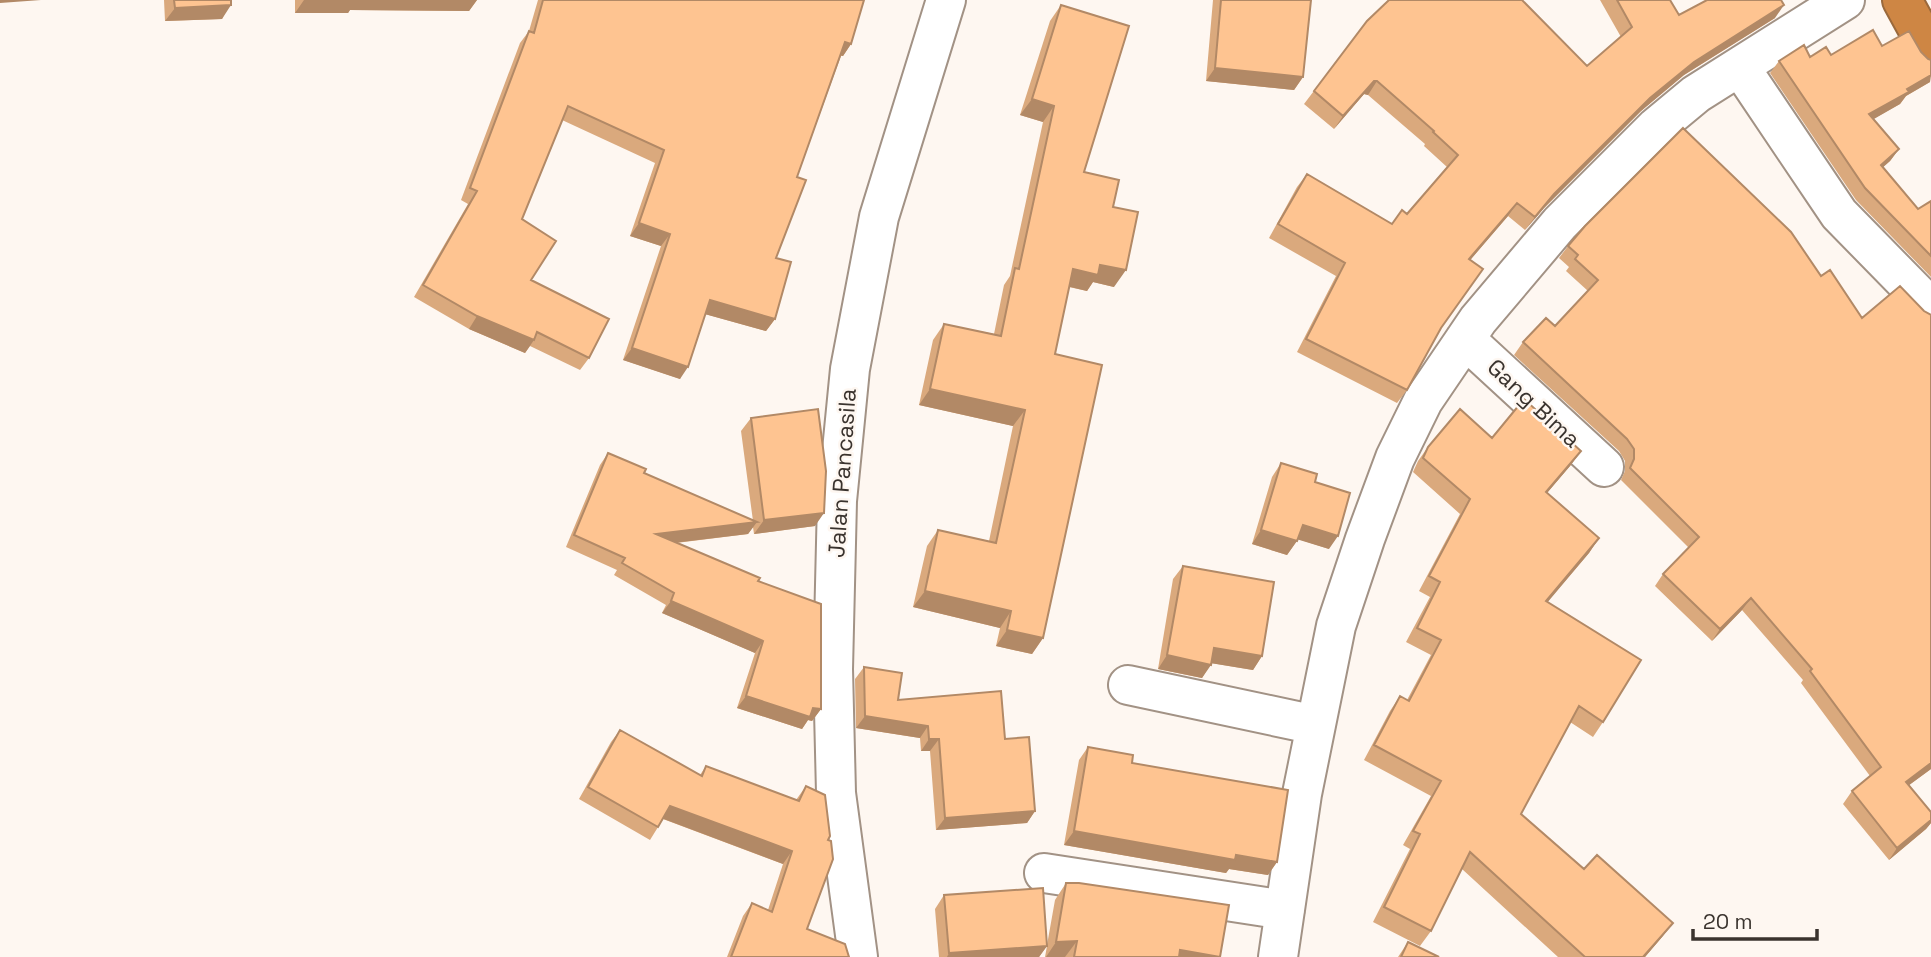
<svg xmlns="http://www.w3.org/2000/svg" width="1931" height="957" font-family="'Space Grotesk',sans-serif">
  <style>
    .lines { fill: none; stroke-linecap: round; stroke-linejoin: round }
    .street-casing { stroke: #a29285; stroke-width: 42 }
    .highway-casing { stroke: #9a693c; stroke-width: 42 }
    .street { stroke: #fff; stroke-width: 38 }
    .highway { stroke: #ce8644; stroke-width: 38 }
    .wall { fill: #daa97d }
    .shaded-wall { fill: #b28966 }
    .building { fill: #fec491; stroke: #b28966; stroke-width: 2 }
    .labels { text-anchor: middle; stroke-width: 5; stroke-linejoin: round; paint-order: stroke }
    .street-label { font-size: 23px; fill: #3a332e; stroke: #fef7f1 }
  </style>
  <rect width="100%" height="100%" fill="#fef7f1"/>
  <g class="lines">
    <g class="street-casing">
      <path id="street" d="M1740 67 1839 214 1931 308
        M1465 339 1604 467
        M1128 685 1316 725
        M1044 873 1285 910
        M858 957 836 793 833 669 837 501 850 369 879 217 946 0
        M1278 957 1302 794 1336 626 1365 539 1395 458 1423 401 1478 320 1560 223 1655 128 1696 94 1845 0"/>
    </g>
    <g class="highway-casing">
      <path id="highway" d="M1902 0 1931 53"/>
    </g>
    <use href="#street" class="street"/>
    <use href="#highway" class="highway"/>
  </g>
  <path class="wall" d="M164 0H241H231L222 19 165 21Z
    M295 0H477L469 11 350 10 348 13H295Z
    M538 0H864L851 44 843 56H841L797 177 776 258 775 319 766 331 705 314 680 379 623 360 661 246 630 236 655 163 562 120 522 219 531 280 589 358 580 370 530 346 525 353 469 329 414 297 468 204 461 200 520 43 529 31Z
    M1213 0H1311L1303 77 1294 90 1206 81Z
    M1600 0H1670L1679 15 1775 18 1684 75 1641 111 1544 208 1525 230 1508 216 1470 260 1441 329 1407 390 1397 403 1297 352 1336 276 1269 238 1297 187 1307 174 1392 224 1407 214 1447 167 1424 146 1425 144 1368 95 1364 94 1334 129 1304 104 1367 21 1587 66 1621 37Z
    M1061 5 1084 172 1113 207 1114 287 1093 282 1087 291 1069 287 1055 354 1043 638 1032 654 996 646 1000 628 913 607 927 546 938 530 989 541 1013 426 919 405 933 340 944 324 994 334 1004 285 1010 276 1043 122 1020 115 1050 21Z
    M1882 46 1921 52 1928 59 1931 60 1930 82 1906 96 1900 104 1873 119 1899 149 1890 161 1883 167 1918 209 1931 201V277L1856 200 1770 73 1779 61 1831 55Z
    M1585 226 1931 769 1909 785 1931 812V823L1926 829 1889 860 1843 804 1852 791 1870 776 1801 683 1803 680 1742 610 1712 641 1655 586 1663 574 1689 548 1621 480 1625 471V461L1619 451 1514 355 1523 342 1555 326 1588 291 1566 271 1569 267 1559 258 1568 246Z
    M751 418 815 526 754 534 753 527 748 534 676 543 758 581 821 709 812 721 808 720 802 729 737 708 755 653 662 613 666 605 614 575 617 570 566 547 600 465 608 453 644 473 753 521 741 431Z
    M1492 438 1581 451 1570 466 1547 493 1599 538 1589 553 1547 602 1603 722 1593 737 1570 722 1521 814 1584 869 1673 923 1662 937 1645 957H1558L1462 869 1431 931 1420 946 1373 922 1410 849 1403 845 1431 796 1364 760 1390 711 1400 696 1407 700 1431 655 1406 642 1430 597 1419 591 1460 514 1413 472 1418 461 1428 447Z
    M1281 463 1315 482 1329 549 1298 539 1287 555 1252 544 1272 477Z
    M1183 566 1262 656 1253 670 1211 663 1202 678 1158 669 1173 579Z
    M864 667 898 700 1005 739 1035 811 1027 823 936 830 930 751H921L920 738 856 728 855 679Z
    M620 730 700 775 706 766 796 800 806 786 828 840 807 929 849 957H727L743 916 752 903 768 910 783 864 663 819 650 840 579 799 611 742Z
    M1088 747 1132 763 1277 862 1268 875 1229 869 1226 873 1064 845 1079 760Z
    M1066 883 1220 957H1045L1047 946 1039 957H939L935 909 944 895 1047 945 1055 900Z
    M1408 942 1439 957H1398Z"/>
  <path class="shaded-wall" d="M0 0H41L0 3Z
    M304 0H477L469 11 350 10 348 13H295Z
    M231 5 222 19 165 21 175 8Z
    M1784 5 1775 18 1684 75 1641 111 1544 208 1525 230 1535 217 1554 194 1650 98 1694 62Z
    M845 42 851 44 843 56 837 54Z
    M1215 68 1303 77 1294 90 1206 81Z
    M1931 75 1930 82 1906 96 1900 104 1860 127 1869 114 1907 89Z
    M1374 81H1377L1368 95 1364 94 1334 129 1343 116Z
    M1032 99 1054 106 1043 122 1020 115Z
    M1899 149 1890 161 1872 177 1881 165Z
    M1517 203 1508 216 1460 272 1469 259Z
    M639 223 670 234 661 246 630 236Z
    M1100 265 1126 270 1114 287 1093 282 1087 291 1062 285 1073 269Z
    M710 300 775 319 766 331 701 313Z
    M477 316 534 340 525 353 469 329Z
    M632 348 688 367 680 379 623 360Z
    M930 389 1025 410 1013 426 919 405Z
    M1581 451 1570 466 1535 507 1546 492Z
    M824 513 815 526 754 534 764 520Z
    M757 522 748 534 648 546 656 534Z
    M1303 525 1338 536 1329 549 1293 538Z
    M1261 530 1297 541 1287 555 1252 544Z
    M1599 538 1589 553 1536 616 1546 601Z
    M925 591 1011 611 1000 628 913 607Z
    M1751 598 1742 610 1712 641 1720 629Z
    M671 601 763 641 755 653 662 613Z
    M1007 630 1043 638 1032 654 996 646Z
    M1214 648 1262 656 1253 670 1204 662Z
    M1167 655 1211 665 1202 678 1158 669Z
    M746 696 813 708 821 709 812 721 808 720 802 729 737 708Z
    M865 716 928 726 920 738 856 728Z
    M929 739H939L930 751H921Z
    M1931 763V769L1897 794 1906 782Z
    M670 806 792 851 783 864 661 818Z
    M1035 811 1027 823 936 830 945 818Z
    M1931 820V823L1926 829 1889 860 1897 848Z
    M1074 831 1236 855 1277 862 1268 875 1229 869 1226 873 1064 845Z
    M1673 923 1662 937 1645 957H1643Z
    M1077 941 1065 957H1046L1056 942Z
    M1047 946 1039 957H947L949 953Z
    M1180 950 1220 957H1175Z"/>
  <path class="building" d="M174 0H231V5L175 8Z
    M543 0H864L851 44 845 42 797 177 806 180 776 258 791 262 775 319 710 300 688 367 632 348 670 234 639 223 664 150 568 106 522 219 556 241 531 280 609 319 589 358 537 332 534 340 477 316 423 285 477 191 470 188 529 31 534 33Z
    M1221 0H1311L1303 77 1215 68Z
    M1389 0H1522L1587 66 1632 27 1617 0H1670L1679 15 1707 0H1781L1784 5 1694 62 1650 98 1554 194 1535 217 1517 203 1469 259 1483 269 1441 328 1407 390 1306 339 1345 263 1278 224 1307 174 1392 224 1402 210 1407 214 1458 155 1433 132 1434 131 1377 81H1374L1343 116 1314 91 1367 21Z
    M1061 5 1129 26 1084 172 1119 180 1113 207 1138 212 1126 270 1100 265 1098 275 1073 269 1055 354 1102 365 1043 638 1007 630 1011 611 925 591 938 530 996 543 1025 410 930 389 944 324 1001 336 1015 268 1019 269 1054 106 1032 99Z
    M1873 30 1882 46 1909 31 1921 52 1928 59 1931 60V75L1907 89 1909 92 1869 114 1899 149 1881 165 1918 209 1931 201V256L1865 188 1779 61 1804 45 1810 57 1826 47 1831 55Z
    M1683 128 1791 232 1821 276 1830 270 1862 318 1900 286 1924 311 1931 315V763L1906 782 1931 812V820L1897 848 1852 791 1881 767 1810 671 1812 669 1751 598 1720 629 1663 574 1699 537 1630 468 1634 459V449L1627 439 1523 342 1546 318 1555 326 1598 280 1575 259 1578 255 1568 246 1585 226Z
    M1524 399 1581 451 1546 492 1599 538 1546 601 1641 660 1603 722 1579 706 1521 814 1584 869 1597 855 1673 923 1643 957H1585L1470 852 1431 931 1384 907 1420 834 1413 831 1441 781 1374 745 1400 696 1409 701 1441 640 1417 628 1440 582 1429 576 1470 499 1423 458 1428 447 1460 409 1492 438Z
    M818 409 826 471 824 513 764 520 751 418Z
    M608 453 646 469 644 473 757 522 656 534 760 578 758 581 821 604V709L813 708 810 717 746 696 763 641 671 601 674 593 622 563 625 558 574 535Z
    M1281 463 1317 474 1315 482 1350 493 1338 536 1303 525 1297 541 1261 530Z
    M1183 566 1274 582 1262 656 1214 648 1211 665 1167 655Z
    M864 667 902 673 898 700 1001 691 1005 739 1029 737 1035 811 945 818 939 739H929L928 726 865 716Z
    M620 730 702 776 706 766 799 801 806 786 825 795 830 836 828 840 831 841 833 859 807 929 845 944 849 957H731L752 903 772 912 792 851 670 806 658 827 588 787Z
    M1088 747 1133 755 1132 763 1288 790 1277 862 1236 855 1235 860 1074 831Z
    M1066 883H1079L1229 905 1220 957 1180 950 1179 957H1074L1077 941 1056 942Z
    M1043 888 1047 946 949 953 944 895Z
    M1408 942 1439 957H1401Z"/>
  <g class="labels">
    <g class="street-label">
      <text transform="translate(1534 403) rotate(43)" y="8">Gang Bima</text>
      <text transform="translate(842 473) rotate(-86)" y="8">Jalan Pancasila</text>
    </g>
  </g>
  <path d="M1693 929v10h124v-10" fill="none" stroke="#3a332e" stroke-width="3.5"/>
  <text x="1703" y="929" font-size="21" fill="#3a332e" stroke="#fef7f1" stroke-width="5" paint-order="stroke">20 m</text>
</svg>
